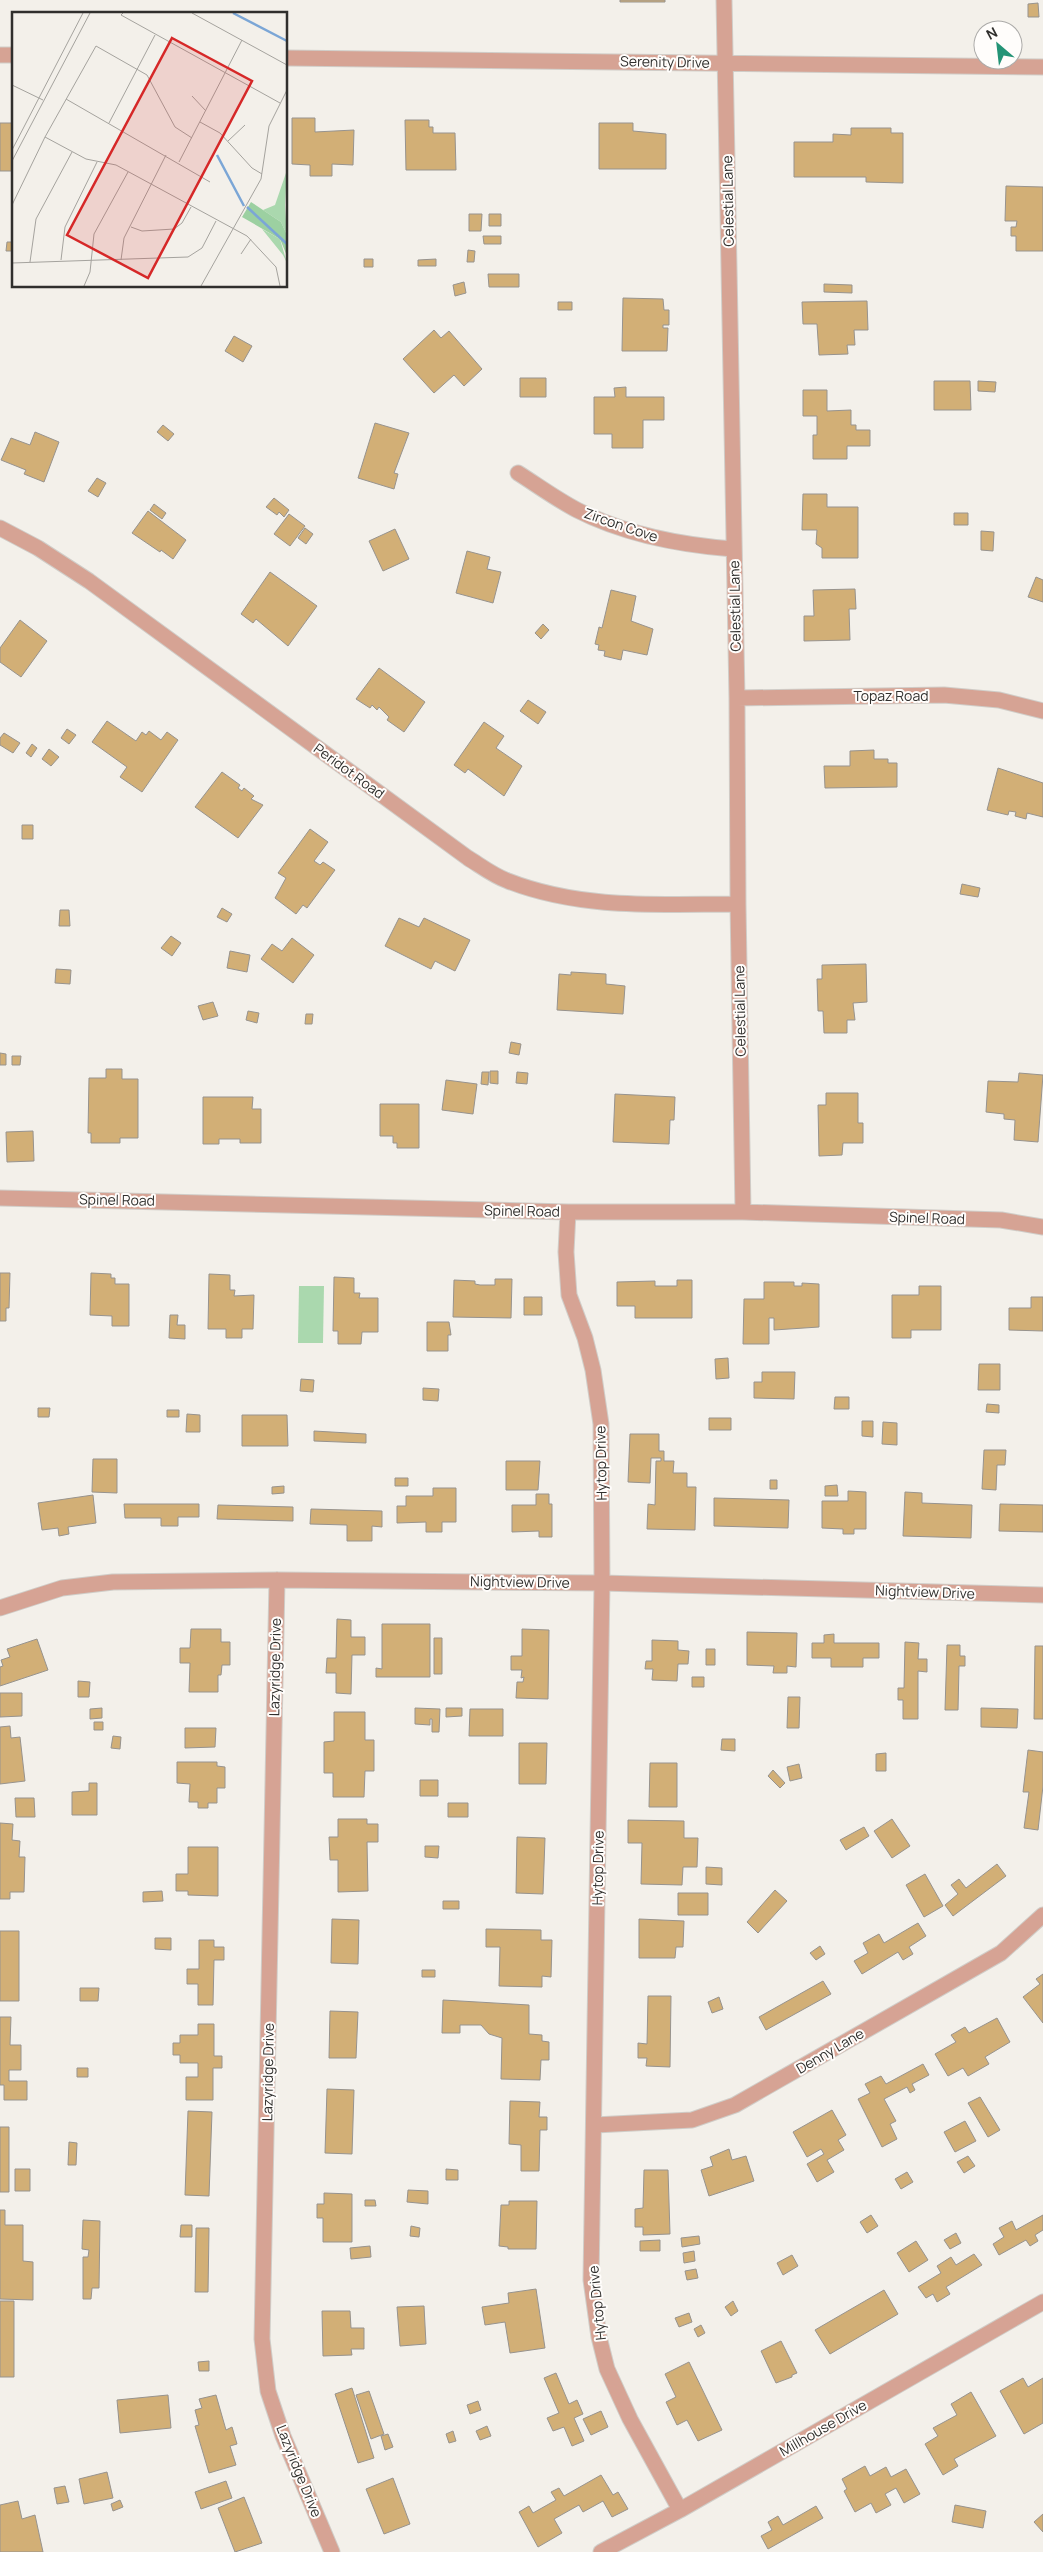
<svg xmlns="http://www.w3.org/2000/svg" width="1043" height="2552" font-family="Manrope,sans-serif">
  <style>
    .green { fill: #aad8ae }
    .building { fill: #d2af76; stroke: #97938e }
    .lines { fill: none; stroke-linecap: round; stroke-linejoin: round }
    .minor-casing { stroke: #d0cdc8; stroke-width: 17 }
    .minor { stroke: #d6a394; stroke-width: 15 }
    .labels { text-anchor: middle; stroke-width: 4; stroke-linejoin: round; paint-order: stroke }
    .street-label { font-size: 14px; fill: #302f2d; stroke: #fffdfb }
    .inset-river { fill: none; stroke: #7ba6d6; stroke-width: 2.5 }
    .inset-road { fill: none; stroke: #a5a39e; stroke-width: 1 }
    .view { fill: #d62828; fill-opacity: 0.15; stroke: #d62828; stroke-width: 2.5 }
    .inset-edge { fill: none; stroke: #302f2d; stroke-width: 2.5 }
  </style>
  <rect width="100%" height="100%" fill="#f3f0ea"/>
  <path class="green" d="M299 1286H324L323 1343H298Z"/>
  <path class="building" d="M620 0H665V2H620Z
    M1038 3 1039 17H1028V4Z
    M292 118H315V132L354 130 353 165 332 164V176H310V165L292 164Z
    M405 120H429V127H433V133H455L456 170H406Z
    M0 123H14V171H0Z
    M599 123H633V131L666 134V169H599Z
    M851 128H891V133H903V183L866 182V177H794V142H833V134L851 135Z
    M1006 186 1043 187V251H1016V236H1011V227H1016L1017 221H1005Z
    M469 214H482L481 231H469Z
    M489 214H501V226H489Z
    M483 236H501V244H484Z
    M7 242H14V251H6Z
    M468 250 475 251 474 262H467Z
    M364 259H373V267H364Z
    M436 259V266H418V260Z
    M488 274H519V287H489Z
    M464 282 466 293 455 296 453 285Z
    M824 284 852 285V293L824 292Z
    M623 298 663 299 664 310H669V325H663V328H668L667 351H622Z
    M867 301 868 330H854L855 345H847L848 354 819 355 817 324H803L802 302Z
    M558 302H572V310H558Z
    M434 330 441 338 449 331 482 369 464 386 454 375 434 393 403 359Z
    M234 336 252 346 243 362 225 351Z
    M520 378H546V397H520Z
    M934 381H970L971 410H934Z
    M978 381 996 382 995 392 978 391Z
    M626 387V397H664V420H643V448H612V434H594V397H615L614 388Z
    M803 390H827V411L851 410V425H856V430H870V446H847V459H813V435H817V416H803Z
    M375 423 409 433 394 473 398 474 394 489 358 478Z
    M163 425 174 434 168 441 157 432Z
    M35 432 59 442 44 482 24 474 26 470 1 460 11 438 30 445Z
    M97 478 106 483 98 497 88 491Z
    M803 494H827V507H858V558H822V548L816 544 817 530H802Z
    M274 498 289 510 284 517 279 512 277 515 266 507Z
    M154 504 166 513 162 519 150 510Z
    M148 511 186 540 173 559 161 550 160 552 132 533Z
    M954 513H968V525H954Z
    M289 514 305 526 290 546 274 534Z
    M305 528 313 534 306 544 298 538Z
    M395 529 409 559 383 571 369 541Z
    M981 531 994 532 993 551 981 550Z
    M467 551 490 557 487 569 501 572 493 603 456 593Z
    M270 572 317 606 288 646 256 619 253 623 241 614Z
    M1036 577 1043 580V602L1028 597Z
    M855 589 856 609H849L850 640 804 641V616H814L813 590Z
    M611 590 636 596 631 621 653 629 647 655 623 650 621 660 604 656 605 651 598 650 599 645 595 644 599 627 602 628Z
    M20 620 47 641 21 677 0 662V648Z
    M543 624 549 630 541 639 535 633Z
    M379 668 425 702 404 732 387 720 389 717 379 707 377 710 372 705 370 708 356 699Z
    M528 700 546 712 538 724 520 711Z
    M107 721 136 741 142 732 146 735 149 731 161 740 167 732 178 740 142 792 120 777 127 767 92 742Z
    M484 722 504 736 496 748 522 766 504 796 468 769 465 773 454 765Z
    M67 729 76 735 69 744 61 738Z
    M4 733 20 743 13 753 0 745V738Z
    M32 744 37 748 31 757 26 753Z
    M49 749 59 757 51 766 42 759Z
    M874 750V759H888V763H897V787L825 788 824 766H850V751Z
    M998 768 1043 783V817L1027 813 1026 819 1015 816 1016 812 1009 811 1008 815 987 810Z
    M222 772 240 785 238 788 242 791 244 788 254 796 251 799 263 805 238 838 195 807Z
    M22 825H33V839H22Z
    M310 829 328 842 314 861 320 865 323 862 335 870 307 908 303 905 296 914 275 898 286 878 278 873Z
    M962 884 980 888 978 897 960 894Z
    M222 908 232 914 227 922 217 917Z
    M60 910H69L70 926H59Z
    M399 918 419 927 424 918 470 940 455 971 435 961 431 969 385 946Z
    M171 936 181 943 172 956 161 948Z
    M292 938 314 955 293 983 261 959 272 944 282 951Z
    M230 951 250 955 247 972 227 968Z
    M866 964 867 1002 853 1003 855 1020H847V1033H824L823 1011H818L817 979H822V965Z
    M56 969 71 970 70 984 55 983Z
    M571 972 606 974V984L625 986 623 1014 557 1010 559 974 571 975Z
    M213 1002 218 1016 203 1020 198 1006Z
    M248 1011 259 1013 257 1023 246 1020Z
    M306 1014H313L312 1024H305Z
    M511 1042 521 1044 519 1055 509 1053Z
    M0 1053 6 1054V1065H0Z
    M12 1056H21L20 1065H12Z
    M106 1069H122V1079H138V1138H120V1143H91V1133H88L89 1078H106Z
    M490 1071H498V1084L490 1083Z
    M482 1072H489L488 1085 481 1084Z
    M517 1072 528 1073 527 1084 516 1083Z
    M1019 1073 1043 1075 1038 1142 1014 1140 1015 1120 1004 1119V1114L986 1112 988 1081 1018 1082Z
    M446 1080 477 1084 473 1114 442 1110Z
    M826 1093H858V1123H863V1143H843L842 1155 819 1156 818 1105H826Z
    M615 1094 675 1097 674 1120H670L669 1144 613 1142Z
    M203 1097H253L252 1109H261V1143H240V1139H219V1144H203Z
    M380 1104H419V1148H397V1143H393V1136H380Z
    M33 1131 34 1161 7 1162 6 1132Z
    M0 1273H10L9 1308H6V1321H0Z
    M91 1273 111 1274V1278H115V1284H129V1326H112V1316L90 1315Z
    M209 1274 230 1275V1290H235L234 1296 254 1295 253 1329H242V1338H226V1329H208Z
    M334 1277 354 1278V1293H360L359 1298H378V1332H362L361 1344H338V1331H333Z
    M495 1279H512L511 1318 453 1317 454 1280 475 1281V1284L480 1285H495Z
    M677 1280H692V1318H635V1306H617V1282L655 1281V1286H677Z
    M764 1282H794V1286H802V1283L819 1284V1327L774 1330V1318H769V1344H743L744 1299H764Z
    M919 1286H941V1330H911V1338H892V1295H919Z
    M524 1297H542V1315H524Z
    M1031 1297H1043V1331L1009 1330V1308H1031Z
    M170 1315H178L177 1325H185V1339L169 1338Z
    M427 1322H449L451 1335H448V1351H427Z
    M728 1358 729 1378 716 1379 715 1359Z
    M979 1364H1000V1390H978Z
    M762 1372H795L794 1399 754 1398V1382H762Z
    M301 1379 314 1380 313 1392 300 1391Z
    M423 1388 439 1389 438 1401 423 1400Z
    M835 1397H849V1409H834Z
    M987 1404 999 1405V1413L986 1412Z
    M38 1408H50L49 1417H38Z
    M167 1410H179V1417H167Z
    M187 1414 200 1415V1432H186Z
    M242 1415H287L288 1446H242Z
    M709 1418H731V1430H709Z
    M862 1421H873V1437L862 1436Z
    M883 1422 897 1423V1445L882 1444Z
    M314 1431 366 1434V1443L314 1441Z
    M630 1434H659V1451H664V1461H674L673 1473H687V1487H696L695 1530 647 1529 648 1504 655 1505 656 1461H661V1458H651L650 1483 628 1482Z
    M984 1450H1006L1005 1465H997L996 1490 982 1489Z
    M93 1459H117V1493L92 1492Z
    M506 1461H540L538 1490H506Z
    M395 1478H408V1486H395Z
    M770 1480H777V1489H770Z
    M837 1485 838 1496H825V1486Z
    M284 1486V1493L272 1494V1487Z
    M433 1488H456V1522H442V1532H426V1522L397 1523V1506H406V1496H433Z
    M848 1491 866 1492V1529H854V1534H843V1529L822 1528V1501H848Z
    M905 1492 922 1493V1503L972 1505 971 1538 903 1536Z
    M536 1494H549V1504H552V1537H539V1531L512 1532V1505H536Z
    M93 1495 96 1523 68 1527 69 1534 59 1536 58 1528 42 1530 38 1503Z
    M714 1498 789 1500 788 1528 714 1526Z
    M124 1504H199V1517H178V1526H161V1518H125Z
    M1000 1504 1043 1505V1532L999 1531Z
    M218 1505 293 1507V1521L217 1519Z
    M311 1509 382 1511V1527L372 1526V1541H347V1525L310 1524Z
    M337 1619 351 1620V1637H365V1655H352L351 1694 336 1693V1673H326L327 1658H336Z
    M382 1624H430V1677H376V1668L382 1669Z
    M191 1629H221V1642H230V1665H222L221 1675H218V1692H189L190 1663H180V1648H190Z
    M522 1629 549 1630 548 1699 516 1698 517 1682H523L524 1677 521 1678 522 1670H511V1656H522Z
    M747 1632 797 1633 796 1667 787 1666V1673H773L774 1666 747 1665Z
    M834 1634V1643H879V1658H863V1667H831V1658H812V1643H824V1635Z
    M434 1638H442V1674H434Z
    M37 1639 48 1670 0 1686V1667L3 1666 1 1660 10 1657 7 1649Z
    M652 1640 678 1641V1650L689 1651 688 1664H678L677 1681 652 1680 653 1669H645L646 1661H652Z
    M905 1642 919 1643 918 1659H927V1672L918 1671V1719H903V1700H898V1688H904Z
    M947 1645H960V1656H965V1666H959L958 1710H945Z
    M1035 1646H1043V1719H1034Z
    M706 1649H715V1665H706Z
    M692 1677H704V1687H692Z
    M78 1681 90 1682 89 1697H78Z
    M0 1693H22V1716L0 1717Z
    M788 1697H800L799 1728H787Z
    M102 1708V1718L90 1719V1709Z
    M415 1708 440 1709 439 1732H432V1719H430V1725L415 1724Z
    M446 1708H462V1716L446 1717Z
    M981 1708 1018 1709 1017 1728 981 1727Z
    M470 1709H503V1736H469Z
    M334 1712H365V1740H374V1771H365L364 1797H333V1773H324V1742L334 1741Z
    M94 1722H103V1730H94Z
    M10 1726 11 1738 20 1737 25 1781 0 1784V1727Z
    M185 1728H216L215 1747 185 1748Z
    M113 1736 121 1737 120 1749 111 1748Z
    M722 1739H735V1751L721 1750Z
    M519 1743H547L546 1784H519Z
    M1028 1750 1043 1752V1786L1038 1830 1024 1828 1029 1792H1023Z
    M886 1753V1771H876V1754Z
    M177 1762H217V1766L225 1767V1788H217V1803H208V1808H198V1802H189L190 1784 177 1783Z
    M650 1763H677V1807H649Z
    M799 1764 802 1778 790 1781 787 1767Z
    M773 1770 785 1783 780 1788 768 1776Z
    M420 1780H438V1796H420Z
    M89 1783H97V1815H72V1792L89 1791Z
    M15 1798H34L35 1817H16Z
    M448 1803H468V1817H448Z
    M338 1819H367V1824H378V1842H367L368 1891 338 1892V1860H330L329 1837H338Z
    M892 1819 910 1846 892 1858 874 1831Z
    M628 1820 684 1821V1838H698L697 1867H683L682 1885 641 1884 642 1843H628Z
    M0 1823 13 1824 12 1840 20 1841 19 1857H25L24 1892H10V1899H0Z
    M864 1827 869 1836 846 1850 840 1840Z
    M517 1837 545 1838 543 1894 516 1893Z
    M425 1846H439L438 1858 425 1857Z
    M188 1847H218V1896L188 1895V1891H176V1874H188Z
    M997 1864 1006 1876 953 1916 945 1905 958 1894 951 1885 959 1879 966 1888Z
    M706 1867 722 1868V1885L706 1884Z
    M925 1874 943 1906 924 1917 906 1885Z
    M775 1890 787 1901 758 1933 747 1922Z
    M162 1891 163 1901 143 1902V1892Z
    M678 1893H708V1915H678Z
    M443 1901H459V1909H443Z
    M332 1919 359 1920 358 1964 331 1963Z
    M639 1919 684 1921 683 1947H676L675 1958H639Z
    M918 1923 926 1936 909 1947 913 1954 903 1960 898 1952 862 1974 854 1961 868 1953 863 1943 879 1934 884 1943Z
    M486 1929 541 1930V1940H552L551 1977 542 1976V1987L499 1986 500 1947H486Z
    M0 1931H19V2001H0Z
    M155 1938H171V1950L155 1949Z
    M199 1940H214V1947H224V1960H214L213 2005H198V1984H187V1969H199Z
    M820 1946 825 1954 816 1960 810 1953Z
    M422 1970H435V1977H422Z
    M1043 1974V2023L1023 1997 1040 1984 1036 1979Z
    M823 1981 831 1994 766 2030 759 2017Z
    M80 1988H99L98 2001H80Z
    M648 1996H671L670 2067 646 2066 647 2058H638V2043L647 2044Z
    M719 1997 723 2009 712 2013 708 2002Z
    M443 2000 529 2005V2034L542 2035V2041L549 2042V2060H541L540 2080 501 2079 502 2038 489 2034 481 2025H460V2033H442Z
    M330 2011 358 2012 356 2058H329Z
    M0 2017H11L10 2045H21V2070H9V2081H27V2100H4V2085H0Z
    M997 2018 1010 2042 985 2057 989 2064 968 2076 963 2068 948 2076 935 2054 956 2042 951 2035 965 2027 969 2033Z
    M198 2024H214V2056H222V2068H213V2100H186V2077H198V2063H180V2055H173V2043H180V2035H198Z
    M923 2064 929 2075 912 2084 915 2090 910 2093 907 2087 884 2099 896 2121 890 2124 897 2139 882 2147 858 2099 870 2093 865 2084 881 2076 886 2084Z
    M77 2068H88V2077H77Z
    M327 2089 354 2090 352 2154 325 2153Z
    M980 2097 1000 2130 988 2137 968 2103Z
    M510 2101 540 2102 539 2117H547V2130H540L539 2171H521V2145L509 2144Z
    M832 2110 846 2135 838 2140 844 2150 827 2160 834 2172 817 2182 807 2164 824 2154 821 2149 807 2157 793 2132Z
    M188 2111 212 2112 209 2196 185 2195Z
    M965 2121 976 2141 955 2152 944 2132Z
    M0 2127H9V2192H0Z
    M69 2142 77 2143 76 2165H68Z
    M729 2149 732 2160 746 2156 754 2181 709 2196 701 2170 713 2166 710 2157Z
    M968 2156 975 2166 964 2173 957 2162Z
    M15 2169H30V2191H15Z
    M446 2169 458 2170V2180H446Z
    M644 2170H668L670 2234 643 2235V2227H635V2209L643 2208Z
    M907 2172 913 2182 901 2189 895 2179Z
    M408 2190 428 2191V2204L407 2202Z
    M324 2193 352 2194V2242H323V2218H317V2204H324Z
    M365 2200H375L376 2206H365Z
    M509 2201H537L536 2249H508V2247L499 2246 501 2205H509Z
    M0 2210H5V2225H23V2261L33 2262V2300L0 2299Z
    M871 2215 878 2226 867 2233 860 2222Z
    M1043 2215V2230L1035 2235 1038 2241 1030 2246 1026 2240 999 2255 993 2244 1004 2237 999 2228 1012 2221 1016 2230Z
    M83 2220 100 2221 99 2288H92L91 2299H83V2257H88L89 2250 82 2249Z
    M181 2225H192V2237H180Z
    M411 2226 420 2228 419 2237 410 2236Z
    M196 2228H209L208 2292H195Z
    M956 2233 961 2243 950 2249 944 2240Z
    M699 2236 700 2244 682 2247 681 2238Z
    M660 2240V2251H640V2241Z
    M916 2241 928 2260 909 2272 897 2253Z
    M370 2246 371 2257 351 2259 350 2248Z
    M694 2251 695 2261 684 2263 683 2253Z
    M974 2254 982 2265 946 2287 950 2294 937 2302 933 2294 926 2298 918 2287 941 2273 937 2266 951 2257 956 2265Z
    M792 2255 798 2266 783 2275 777 2263Z
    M696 2269 698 2278 687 2280 685 2271Z
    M536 2289 545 2348 510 2353 505 2322 485 2325 482 2307 509 2303 508 2293Z
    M884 2290 898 2314 830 2354 815 2330Z
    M0 2301H14V2377H0Z
    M733 2301 738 2311 731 2316 725 2307Z
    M424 2306 426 2344 400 2346 397 2307Z
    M322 2311H350L351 2328H364V2349H351L352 2355 323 2356Z
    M689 2313 692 2322 679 2327 675 2318Z
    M701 2325 705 2333 698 2337 694 2329Z
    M781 2341 797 2373 792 2375V2377L776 2383 761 2351Z
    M209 2361V2371H199L198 2362Z
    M689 2362 722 2430 698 2441 687 2420 677 2425 666 2402 676 2397 665 2374Z
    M556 2373 569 2404 577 2400 583 2414 574 2418 584 2441 572 2446 564 2427 553 2431 547 2418 559 2413 544 2378Z
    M1023 2378 1028 2387 1043 2378V2423L1024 2434 1000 2391Z
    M352 2388 374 2458 358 2463 335 2394Z
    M369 2391 384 2434 371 2439 356 2395Z
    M971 2392 996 2436 954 2459 958 2466 943 2475 925 2444 938 2436 933 2428 957 2415 951 2404Z
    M168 2395 171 2428 120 2433 117 2400Z
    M216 2395 226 2430 232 2427 237 2444 230 2446 236 2465 209 2473 195 2426 199 2425 195 2410 202 2408 199 2399Z
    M478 2401 481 2410 470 2414 467 2405Z
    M601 2411 608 2427 591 2435 583 2419Z
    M487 2426 491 2436 480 2440 476 2431Z
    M453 2431 456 2441 449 2443 446 2434Z
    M388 2434 393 2447 385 2450 381 2436Z
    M865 2466 870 2476 886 2467 891 2477 906 2469 920 2494 904 2503 896 2488 885 2494 891 2505 876 2513 871 2503 855 2512 844 2491 847 2489 842 2479Z
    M107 2472 113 2498 84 2504 79 2479Z
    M601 2475 613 2495 618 2492 628 2509 612 2517 603 2501 583 2512 579 2505 554 2519 562 2533 538 2547 519 2512 529 2506 533 2513 556 2500 551 2492 559 2488 564 2496Z
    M393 2478 410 2524 384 2534 366 2489Z
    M226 2481 232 2498 201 2509 195 2492Z
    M65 2486 69 2502 57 2504 54 2488Z
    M244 2497 262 2543 235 2552 218 2508Z
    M120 2500 123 2507 113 2511 111 2504Z
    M18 2501 22 2519 35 2515 43 2552H0V2505Z
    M955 2505 986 2511 983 2528 952 2522Z
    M816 2506 823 2518 768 2549 761 2536 772 2530 768 2522 778 2516 783 2525Z
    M1043 2514V2532L1034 2522Z"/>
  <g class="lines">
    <g class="minor-casing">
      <path id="minor" d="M724 0 737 698 738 904 743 1212
        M0 55H14
        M286 58 1043 67
        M518 473C537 485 556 499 577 510 624 534 681 545 733 549
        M0 528 38 548 89 581 468 858C481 866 494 876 508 881 582 910 660 904 738 904
        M737 698 944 695 999 700 1043 711
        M0 1198 568 1212H743L1001 1220 1043 1227
        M568 1212 566 1252 569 1295 585 1338 593 1370 601 1424 602 1583 591 2280 599 2337 607 2369 630 2419 680 2510
        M277 1580 262 2339 268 2391 283 2436 332 2552
        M0 1608 62 1588 113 1582 277 1580 602 1583 1043 1595
        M595 2125 692 2120 735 2105 1001 1953 1043 1915
        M601 2552 680 2510 1043 2302"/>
    </g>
    <use href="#minor" class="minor"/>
  </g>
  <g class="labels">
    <g class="street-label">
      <text transform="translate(665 62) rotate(1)" y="5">Serenity Drive</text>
      <text transform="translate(728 201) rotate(-91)" y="5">Celestial Lane</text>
      <text transform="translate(621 525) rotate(19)" y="5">Zircon Cove</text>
      <text transform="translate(735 606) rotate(-91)" y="5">Celestial Lane</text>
      <text x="891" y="701">Topaz Road</text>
      <text transform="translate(349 771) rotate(36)" y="5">Peridot Road</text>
      <text transform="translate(740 1011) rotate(-91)" y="5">Celestial Lane</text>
      <text transform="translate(117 1200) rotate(1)" y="5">Spinel Road</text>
      <text transform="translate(522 1211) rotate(1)" y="5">Spinel Road</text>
      <text transform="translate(927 1218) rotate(2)" y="5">Spinel Road</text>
      <text transform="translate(601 1463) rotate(-91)" y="5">Hytop Drive</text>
      <text transform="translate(520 1582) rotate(1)" y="5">Nightview Drive</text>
      <text transform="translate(925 1592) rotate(2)" y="5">Nightview Drive</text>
      <text transform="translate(275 1667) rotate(-89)" y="5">Lazyridge Drive</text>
      <text transform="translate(598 1868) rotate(-89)" y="5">Hytop Drive</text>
      <text transform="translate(830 2051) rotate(-30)" y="5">Denny Lane</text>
      <text transform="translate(268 2072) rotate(-89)" y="5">Lazyridge Drive</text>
      <text transform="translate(597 2303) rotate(-96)" y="5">Hytop Drive</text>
      <text transform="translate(823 2428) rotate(-30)" y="5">Millhouse Drive</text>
      <text transform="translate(299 2471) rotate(68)" y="5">Lazyridge Drive</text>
    </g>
  </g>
  <g transform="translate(12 12)">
    <rect width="275" height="275" fill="#f3f0ea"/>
    <path d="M275 158 273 193 275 223 269 210 251 198 263 193ZM250 217 268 227 275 251 271 243Z" fill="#aad8ae"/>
    <path d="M239 190 269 210 275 223V244L268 227 230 205Z" fill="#9cd0a1"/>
    <path class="inset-river" d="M221 1 275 29M205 143 232 194M235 195 275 232"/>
    <path class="inset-road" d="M111 1 109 3 268 91M180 1 275 53M0 73 31 88M180 84 194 99M54 87 198 170M188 110 208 121 240 156 250 162M97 111 143 23M33 125 74 147 104 153 235 224 264 255 268 274M216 129 233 113M0 138 71 1M0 149 78 1M167 150 230 28M0 193 33 125 84 34 135 63 163 115 180 126M119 215 130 219 162 217 170 211 179 195M229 242 239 227M49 248 53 215 85 150M109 248 112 226 154 143M18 250 24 207 60 140M0 251 176 245 190 236 204 209M72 274 78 260 82 222 116 160M189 274 249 167 257 114 275 78"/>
    <path class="view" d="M160 26 240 69 136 266 55 223Z"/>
    <rect width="275" height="275" class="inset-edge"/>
  </g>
  <g transform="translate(998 45) rotate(332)"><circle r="24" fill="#fffdfb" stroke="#acaba9"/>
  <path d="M0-4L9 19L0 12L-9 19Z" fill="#249476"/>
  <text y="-8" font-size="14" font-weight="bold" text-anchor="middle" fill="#302f2d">N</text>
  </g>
</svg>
